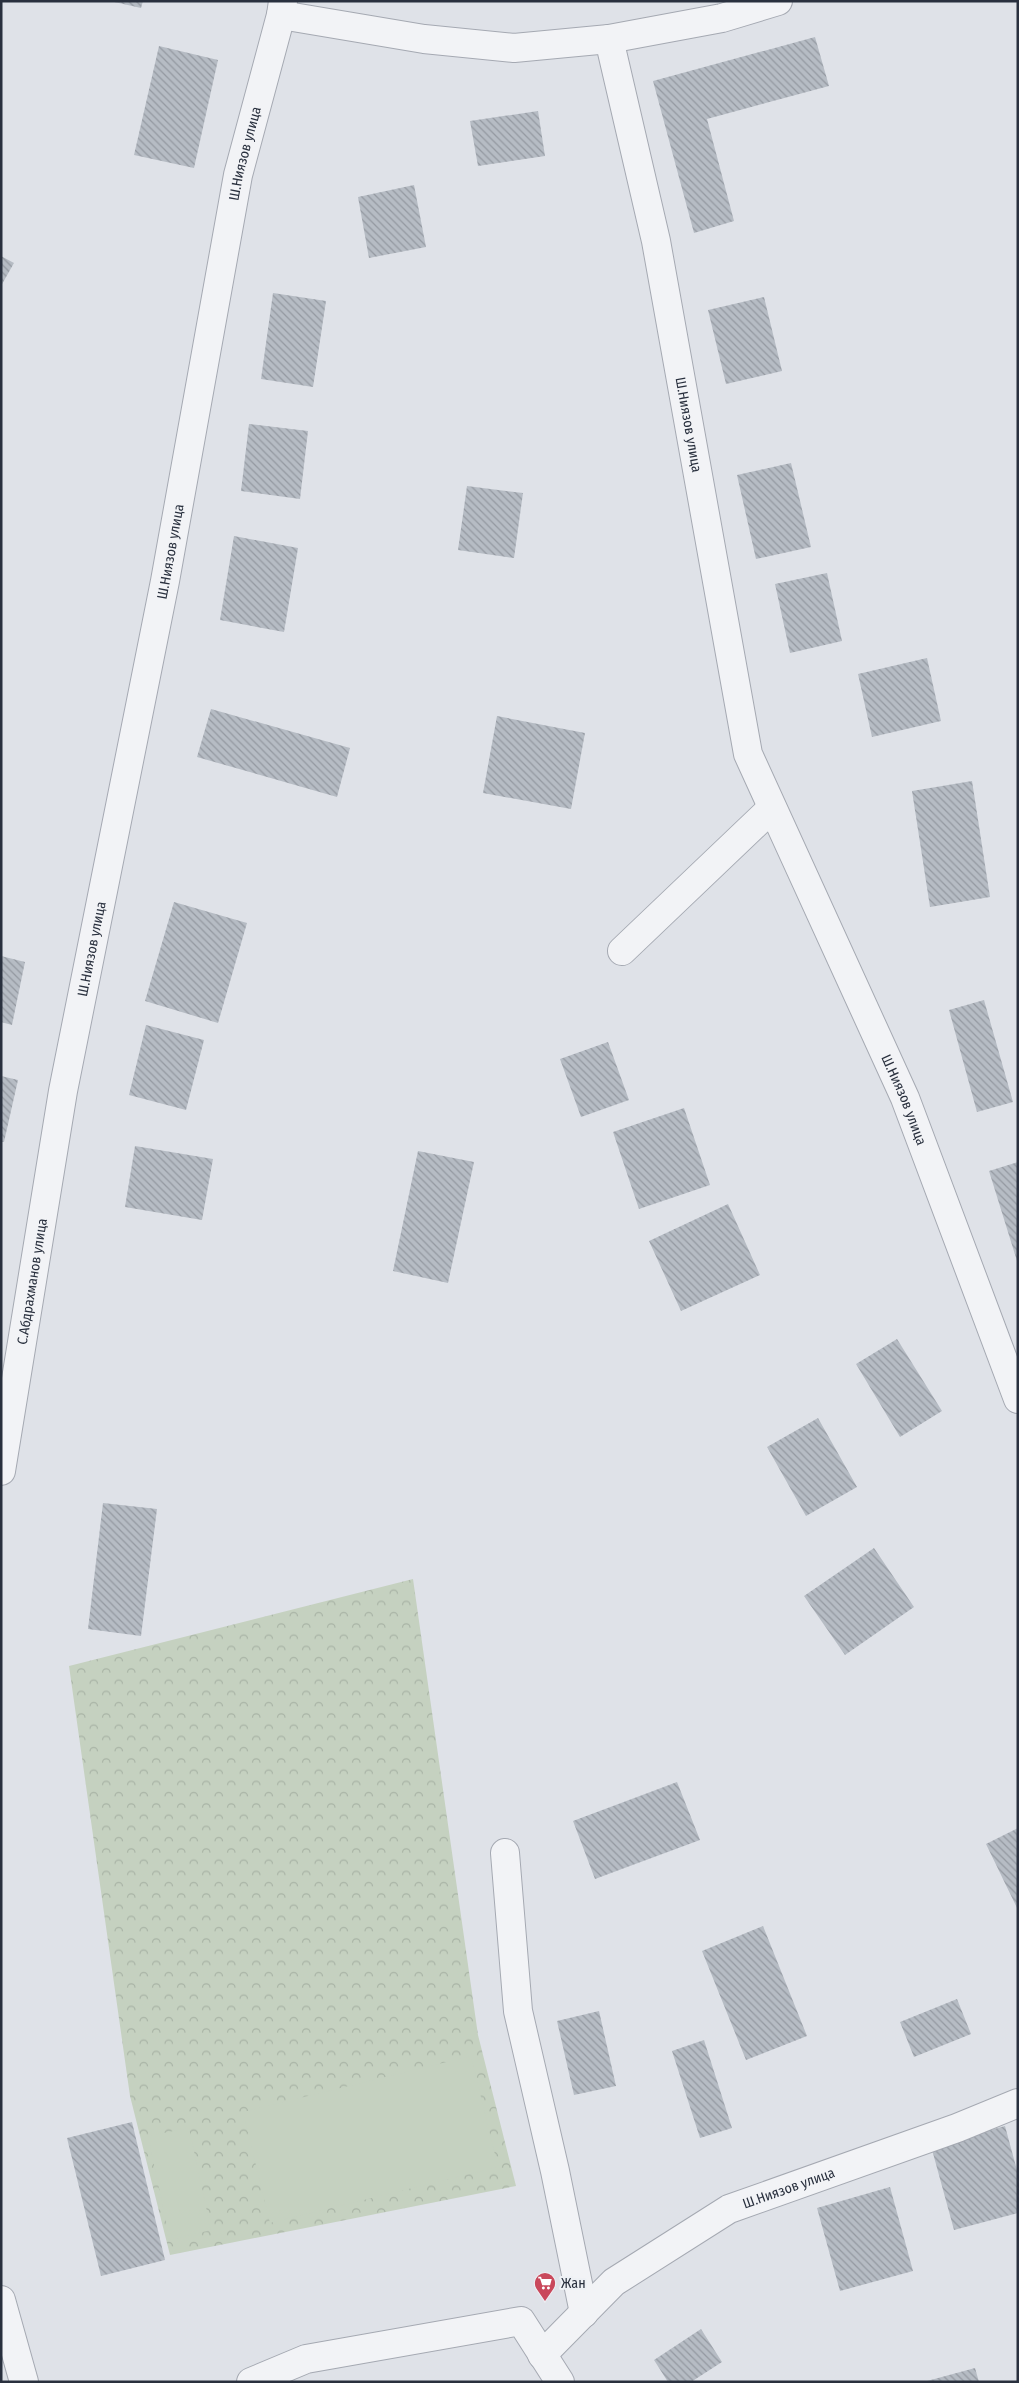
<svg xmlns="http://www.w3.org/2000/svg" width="1019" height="2383" font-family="'Fira Sans Condensed',sans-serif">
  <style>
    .park { fill: url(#park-crowns) }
    .garden { fill: #c5d1c0 }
    .building { fill: url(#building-back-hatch) }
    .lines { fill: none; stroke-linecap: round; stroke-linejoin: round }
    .minor-casing { stroke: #a5a9b2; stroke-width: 30 }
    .minor { stroke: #f2f3f6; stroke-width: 28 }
    .labels { text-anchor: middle; stroke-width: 4; stroke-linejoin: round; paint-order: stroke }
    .street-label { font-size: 14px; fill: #29303e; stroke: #eef1f5 }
    .poi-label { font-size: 14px; fill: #29303e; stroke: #eef1f5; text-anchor: start }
  </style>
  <defs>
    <pattern id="park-crowns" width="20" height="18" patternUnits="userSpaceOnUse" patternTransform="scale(1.25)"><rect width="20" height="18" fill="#c5d1c0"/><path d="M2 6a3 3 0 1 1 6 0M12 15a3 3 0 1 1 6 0" fill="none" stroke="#a9b4a6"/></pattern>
    <pattern id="building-back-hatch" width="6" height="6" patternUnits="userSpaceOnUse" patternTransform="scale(1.25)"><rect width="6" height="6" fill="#b6bcc4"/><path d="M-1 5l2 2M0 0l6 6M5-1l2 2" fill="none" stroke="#9499a1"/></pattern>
  </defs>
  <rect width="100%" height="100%" fill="#dfe2e8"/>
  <path class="park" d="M413 1579 478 2035 516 2186 170 2255 130 2096 69 1666Z"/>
  <path class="garden" d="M471 2056 498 2167 270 2223 243 2112Z
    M189 2128 211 2230 170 2240 148 2136Z"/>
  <path class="building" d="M110 1H143L141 8Z
    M815 37 829 86 707 119 734 221 694 233 653 81Z
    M159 46 218 60 194 168 134 155Z
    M538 111 545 156 478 166 470 121Z
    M414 185 426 247 369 258 358 197Z
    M1 256 14 263 1 286Z
    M273 293 326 301 313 387 261 379Z
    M764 297 782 371 726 384 708 310Z
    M249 424 308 431 300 499 241 491Z
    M791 463 811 547 756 559 737 475Z
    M467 486 523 493 514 558 458 550Z
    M234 536 298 548 284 632 220 620Z
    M827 573 842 641 790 653 775 584Z
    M927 658 941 721 872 737 858 674Z
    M211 709 350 748 337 797 197 757Z
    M497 716 585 733 571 809 483 793Z
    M972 781 990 897 930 907 912 791Z
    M174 902 247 923 218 1023 145 1001Z
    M1 956 25 962 12 1025 1 1022Z
    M984 1000 1013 1102 977 1112 949 1010Z
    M146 1025 204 1040 186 1110 129 1095Z
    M608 1042 629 1100 581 1117 560 1059Z
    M1 1076 18 1080 4 1142H1Z
    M684 1108 710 1185 639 1209 613 1132Z
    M135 1146 213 1159 202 1220 125 1207Z
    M418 1151 474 1162 448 1283 393 1271Z
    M1018 1162V1261H1017L989 1171Z
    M728 1204 760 1275 681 1311 649 1241Z
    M897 1339 942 1411 900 1437 856 1364Z
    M818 1418 857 1487 806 1516 767 1447Z
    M103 1503 157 1509 141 1636 88 1629Z
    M874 1548 914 1607 845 1655 804 1596Z
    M677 1782 700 1840 595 1879 573 1821Z
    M1018 1828V1910L986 1844Z
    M763 1926 807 2036 746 2060 702 1951Z
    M957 1999 971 2034 914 2057 900 2022Z
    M599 2011 616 2086 574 2095 557 2021Z
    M704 2040 732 2128 700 2138 672 2051Z
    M132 2122 165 2260 101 2276 67 2138Z
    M1005 2126 1018 2174V2213L954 2230 931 2146Z
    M890 2187 913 2271 840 2291 817 2208Z
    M701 2329 722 2362 691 2382H668L654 2360Z
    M975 2368 979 2382H927V2381Z"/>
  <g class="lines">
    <g class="minor-casing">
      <g id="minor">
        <path d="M281 15 424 39 514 48 609 39 722 18 778 1"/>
        <path id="s1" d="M609 39 656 241 748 754 905 1098 1018 1399"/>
        <path d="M622 951 772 808"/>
        <path id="s2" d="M1 1471 63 1091 165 581 238 175 281 15 283 1"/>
        <path d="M505 1853 518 2011 555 2171 584 2313"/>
        <path d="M1 2300 24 2382"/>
        <path id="s3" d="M542 2355 614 2282 729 2209 957 2128 1018 2103"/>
        <path d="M251 2382 306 2359 521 2321 560 2382"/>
      </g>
    </g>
    <use href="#minor" class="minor"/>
  </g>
  <defs>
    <g id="supermarket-pin" transform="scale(1.125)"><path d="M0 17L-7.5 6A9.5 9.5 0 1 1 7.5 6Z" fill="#c9485b" stroke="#eef1f5"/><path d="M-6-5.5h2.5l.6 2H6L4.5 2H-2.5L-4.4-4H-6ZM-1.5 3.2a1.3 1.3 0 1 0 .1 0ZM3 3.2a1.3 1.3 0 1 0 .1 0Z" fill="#fff"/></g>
  </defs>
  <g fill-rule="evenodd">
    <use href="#supermarket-pin" x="545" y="2283"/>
  </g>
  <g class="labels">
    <g class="street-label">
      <text dy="5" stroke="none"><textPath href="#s2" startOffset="1340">Ш.Ниязов улица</textPath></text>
      <text dy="5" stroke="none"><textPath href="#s1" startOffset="394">Ш.Ниязов улица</textPath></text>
      <text dy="5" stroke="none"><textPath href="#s2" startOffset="935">Ш.Ниязов улица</textPath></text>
      <text dy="5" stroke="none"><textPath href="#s2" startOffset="530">Ш.Ниязов улица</textPath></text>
      <text dy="5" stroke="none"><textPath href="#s1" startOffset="1108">Ш.Ниязов улица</textPath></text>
      <text dy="5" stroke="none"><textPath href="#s2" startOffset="192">С.Абдрахманов улица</textPath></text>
      <text dy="5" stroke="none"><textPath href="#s3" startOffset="302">Ш.Ниязов улица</textPath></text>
    </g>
    <g class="poi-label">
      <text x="561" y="2288">Жан</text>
    </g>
  </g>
  <rect width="1019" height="2383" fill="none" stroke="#29303e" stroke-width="5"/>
</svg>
